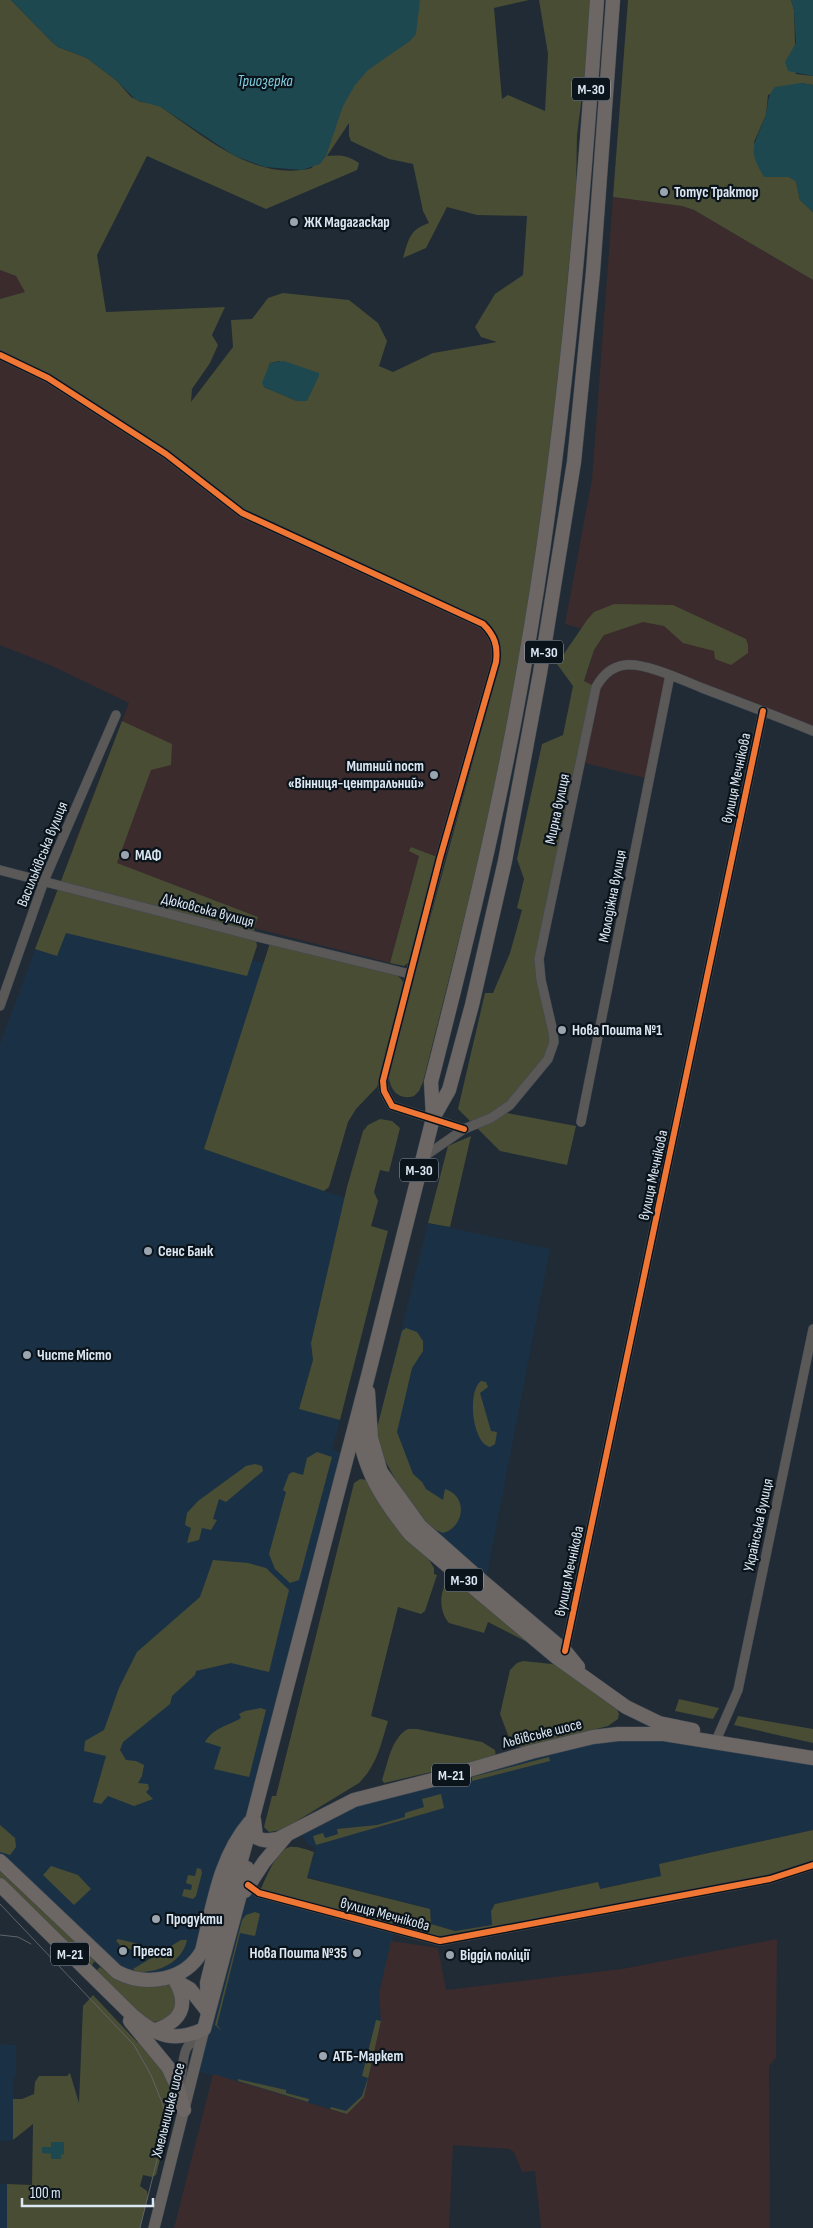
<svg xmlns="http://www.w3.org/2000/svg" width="813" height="2228" font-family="'Sofia Sans Condensed',sans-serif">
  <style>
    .built { fill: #1a3145 }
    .industrial { fill: #3b2b2c }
    .green { fill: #494d34; fill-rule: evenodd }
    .water { fill: #1e4850 }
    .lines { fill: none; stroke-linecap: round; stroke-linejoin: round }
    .minor-casing { stroke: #404952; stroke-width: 10 }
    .major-casing { stroke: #404952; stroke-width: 12 }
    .highway-casing { stroke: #404952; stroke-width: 15 }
    .minor { stroke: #5b5858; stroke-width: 9 }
    .major { stroke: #65615f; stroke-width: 11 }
    .highway { stroke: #6c6665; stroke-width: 14 }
    .tram { stroke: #616367; stroke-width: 1 }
    .cycleway-casing { stroke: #0b131b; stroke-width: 9 }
    .cycleway { stroke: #f07635; stroke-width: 6 }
    .poi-dot { fill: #9aa5b0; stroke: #0b131b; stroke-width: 2 }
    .labels { text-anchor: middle; stroke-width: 4.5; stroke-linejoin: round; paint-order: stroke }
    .shield { fill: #0b131b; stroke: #9da7b2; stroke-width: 1 }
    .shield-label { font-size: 14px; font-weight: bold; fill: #dbe7f2 }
    .poi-label { font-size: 15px; font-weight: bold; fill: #dbe7f2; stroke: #0b131b; text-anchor: start }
    .street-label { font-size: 15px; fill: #dbe7f2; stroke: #0b131b }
    .water-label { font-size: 16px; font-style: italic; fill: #80cfde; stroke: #0b131b }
  </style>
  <rect width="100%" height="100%" fill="#202b35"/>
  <path class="built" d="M49 912 264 963 204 1149 345 1198 311 1343 313 1360 299 1408 340 1420 332 1449 346 1455 253 1817 202 1951 177 1974 128 1978 0 1860V1044Z
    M428 1223 550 1249 487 1575 430 1526 418 1511 390 1469 377 1428Z
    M618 1734 813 1758V1830L659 1864 661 1876 599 1889 597 1882 495 1904 491 1911 493 1925 455 1931 431 1924 430 1909 307 1877 316 1848 308 1844 298 1829 337 1808Z
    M248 1885 395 1930 379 1993 381 2021 364 2097 347 2114 194 2070Z
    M0 2044 16 2045V2076L13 2078V2140L0 2141Z
    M0 2184H7V2228H0Z"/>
  <path class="industrial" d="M613 197 682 206 694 210 813 280V731L670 676 649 779 581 762 584 682 594 650 604 635 565 624 592 479Z
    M0 270 16 276 26 292 0 299Z
    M0 355 483 624 497 643 440 858 411 847 419 856 390 963 254 928 258 917 73 847 129 703 50 665 0 645Z
    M777 1939 776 2058 769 2066 770 2228H541L535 2171 522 2172 514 2152 509 2149 453 2145 449 2228H174L213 2074 346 2114 364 2097 381 2021 379 1993 391 1941 438 1948 446 1990 622 1969Z"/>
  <path class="green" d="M0 0H11L52 42 58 47 87 58 117 81 131 97 141 102 154 103 161 107C205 137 255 182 312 168L391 0H529L494 8 502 99 508 95 545 111 548 54 539 0H590L587 56 577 135 576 192 551 458 519 668 480 856 423 1082 419 1091 414 1096C395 1102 387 1084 389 1069L498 669 492 632 242 513 123 426 0 355V299L25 292 16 276 0 270ZM349 123V136L351 141 389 159 413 164 423 211 429 223C409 230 409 239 403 258L426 248 447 207 477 215 527 216 523 275 495 294 475 327 481 337 497 342 433 353 393 372 379 366 387 341 378 323 349 300 283 293 268 298 252 319 231 320 233 347 191 402 192 389 210 363 218 345 212 335 225 307 106 312 97 255 147 156 266 209 357 170 359 163C347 155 340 155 327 156ZM280 361 297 401 264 387 270 363Z
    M628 0H791L794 10 796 74 813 76V85L801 83 768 95 766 115 754 142 764 177H789L796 181 800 200 813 212V280L694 210 682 206 613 197Z
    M614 604 673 605 746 639 748 645V653L731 665 715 659 714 651 683 643 664 626 643 622 604 635 594 650 584 681 596 687 539 959 552 1051 502 1112 576 1126 567 1165 500 1151 458 1109 485 993H493L510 953 522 910 517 908 524 879 517 859 542 744 563 735 573 686 557 664 587 620 594 612Z
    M122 721 172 744 171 765 151 770 117 863 258 917 254 928 257 946 247 976 66 933 57 956 35 949Z
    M411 847 440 858 414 959 404 966 390 963 419 856 409 851Z
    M270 943 397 975 402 980 404 986 377 1087 356 1109 348 1122 329 1187 324 1191 204 1149Z
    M380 1119 392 1121 400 1128 389 1172 380 1170 374 1192 378 1201 371 1226 388 1231 340 1420 299 1409 313 1360 311 1343 347 1187 363 1131 368 1125Z
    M471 1136 450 1227 428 1223 448 1146Z
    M406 1328 417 1332 423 1341V1351L412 1368 397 1432 413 1474 422 1482 426 1489 443 1500 445 1489C468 1496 465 1527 443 1533 421 1528 385 1465 378 1444 377 1439 377 1434 377 1428L402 1331Z
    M481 1381 486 1382 488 1387 480 1393 491 1431 497 1432 495 1444 490 1447C472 1443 467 1391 481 1381Z
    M317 1452 332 1457 299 1580 290 1583 275 1569 269 1554 286 1492 283 1490 289 1474 293 1472 303 1475 307 1458Z
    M255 1464 262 1466 263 1471 226 1502 219 1499 213 1519 217 1520 211 1530 202 1528 199 1540 187 1543 191 1528 185 1525 187 1513 198 1501 246 1466Z
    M360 1479 368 1480 428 1558 434 1568V1574L437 1575 425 1611 421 1614 398 1607 371 1716 388 1721C381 1744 377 1765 359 1783L282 1830 269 1832 264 1827 272 1796H276L354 1483Z
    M213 1560 248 1563 266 1568 289 1590 269 1672 231 1663 196 1671 195 1675 172 1696 170 1704 123 1742 120 1750 126 1760 136 1761 144 1765 142 1776 138 1783 148 1784 149 1789 146 1792 153 1799 134 1806 108 1796 101 1804 93 1802 106 1756 84 1751 85 1741 104 1730 119 1688 137 1652 200 1597Z
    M451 1577 528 1639 525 1641 488 1622 484 1633 449 1623C438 1611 439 1588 451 1577Z
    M523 1661 552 1664 564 1667 617 1709 619 1714 618 1719 608 1726 521 1748 511 1743 500 1714 510 1670 517 1663Z
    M679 1699 719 1708 713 1719 675 1711Z
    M261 1708 266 1710 249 1777 214 1769 221 1747 205 1742C214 1727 228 1726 241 1718L239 1714 245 1711Z
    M738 1716 813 1729V1743L734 1725Z
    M408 1729H417L482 1742 495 1750 496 1757 384 1783 382 1780C388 1763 391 1738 408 1729Z
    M549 1757 550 1761 472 1781V1777Z
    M441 1794 444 1808 316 1845 313 1836 323 1833 325 1838 338 1834 337 1829 377 1825 405 1817V1813L424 1807 422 1799Z
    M0 1825 15 1838 16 1847 10 1855 0 1852Z
    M813 1830V1865L779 1876 440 1941 259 1893C265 1881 276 1849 290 1847 298 1846 307 1850 314 1852L307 1878 430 1909 431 1924 455 1931 492 1925 491 1911 495 1904 598 1882 600 1889 661 1876 659 1864Z
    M51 1866 78 1875 91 1889 74 1905 43 1875Z
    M197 1868 201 1869 202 1873 196 1896 193 1899 182 1896 184 1889 191 1890 192 1885 186 1883 188 1875 195 1876Z
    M0 1871 95 1961 91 1966 0 1879Z
    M255 1912 260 1914 255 1936 240 1933 217 2025 222 2031 215 2025 242 1920 246 1915Z
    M118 1939 139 1944 134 1950 124 1948 118 1949 120 1945 116 1941Z
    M181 1940H187C182 1963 158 1973 136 1972L133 1969Z
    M100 1967C126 1988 138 1987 169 1982 173 1989 177 1996 176 2005 173 2016 158 2025 148 2021L95 1972Z
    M93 1995 138 2043 140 2041C158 2061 175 2081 173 2110L156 2175 152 2177 143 2175 140 2186 147 2191 148 2197 140 2228H7V2184L32 2185 33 2124 13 2140V2099H22L34 2094 35 2082 39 2076H67L70 2073 79 2103 83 2006Z
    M376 2020 381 2021 364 2097 347 2114 330 2109 331 2107 346 2111 362 2096 368 2078 362 2076Z
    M238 2079 286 2090V2093L309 2099 308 2102 238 2081Z"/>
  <path class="water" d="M11 0H420L416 34 410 41 368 70 355 85 343 106 326 156 320 164 302 170 265 167 235 156 161 107 136 100 117 81 87 58 58 47 52 42Z
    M791 0H813V76L788 71 785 62 796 43 794 10Z
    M801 83 813 85V212L800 200 796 181 789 177H764C746 147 755 146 765 117 769 105 766 97 775 87Z
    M284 361 319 373V376L307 401H297L264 387 262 383 270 363Z
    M51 2142H64V2154L61 2155V2159H51V2154L42 2153V2147H51Z"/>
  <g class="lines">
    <g class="minor-casing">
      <path id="minor" d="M0 355 48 378 166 454 242 513 483 624C495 636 498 646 496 662L440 858 383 1081 384 1091 392 1106 464 1129
        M0 870 254 936 410 974
        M0 1006 44 881 116 715
        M581 1122 670 675
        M422 1158 464 1129 491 1118 510 1105 548 1059 554 1042 553 1032 541 980 539 959 596 687C603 675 611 667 625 665 647 663 682 680 702 688 739 702 776 716 813 731
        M565 1651 763 711
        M718 1736 738 1690 813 1329
        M248 1885 259 1893 440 1941 770 1879 813 1865
        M181 2090C181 2082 182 2051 189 2045 192 2042 197 2043 201 2042"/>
    </g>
    <g class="major-casing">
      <path id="major" d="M154 2228 204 2029"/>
    </g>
    <g class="highway-casing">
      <path id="highway" d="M433 1117 431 1082C466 945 500 808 524 668 563 447 582 224 597 0
        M368 1392 371 1438 380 1469
        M359 1423C360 1466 384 1502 411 1535L556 1657 626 1707 659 1723 693 1730
        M365 1457 376 1465 420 1526 481 1580 565 1651 578 1667
        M254 1820 256 1837C263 1842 270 1840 278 1839L354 1800 448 1776 531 1752 593 1737 618 1734H664L813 1758
        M0 1861 117 1972C146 1987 185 1981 202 1951 213 1907 219 1858 250 1822
        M0 1885 132 2015C156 2036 174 2043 204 2029L247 1868
        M245 1891 264 1862 286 1836
        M176 1981 190 1989 208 2012
        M208 2012 207 1983 230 1889 240 1864 253 1817 368 1376 433 1118 449 1090 472 1005 505 861 540 673 574 462 593 272 613 0
        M130 2021 168 2067 177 2086 184 2110
        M153 2031C181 2022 190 2006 175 1980"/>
    </g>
    <use href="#minor" class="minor"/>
    <use href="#major" class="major"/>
    <use href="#highway" class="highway"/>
    <path class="tram" d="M0 1904 134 2045 151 2075 163 2105 166 2124 140 2228
      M0 1935 18 1937 31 1944"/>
    <g class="cycleway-casing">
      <path id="cycleway" d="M0 355 48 378 166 454 242 513 483 624C495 636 498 646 496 662L440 858 383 1081 384 1091 392 1106 464 1129
        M565 1651 763 711
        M248 1885 259 1893 440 1941 770 1879 813 1865"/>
    </g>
    <use href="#cycleway" class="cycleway"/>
  </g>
  <g class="poi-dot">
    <circle cx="664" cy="192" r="5"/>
    <circle cx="294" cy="222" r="5"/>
    <circle cx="434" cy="775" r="5"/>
    <circle cx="125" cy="855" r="5"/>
    <circle cx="562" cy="1030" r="5"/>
    <circle cx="148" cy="1251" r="5"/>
    <circle cx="27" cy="1355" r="5"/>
    <circle cx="156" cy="1919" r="5"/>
    <circle cx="123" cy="1951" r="5"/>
    <circle cx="357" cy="1953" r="5"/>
    <circle cx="450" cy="1955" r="5"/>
    <circle cx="323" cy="2056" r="5"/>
  </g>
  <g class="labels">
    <g class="shield">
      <rect x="572" y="77.5" width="38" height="23" rx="4"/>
      <rect x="525" y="640.5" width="38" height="23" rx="4"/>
      <rect x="400" y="1158.5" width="38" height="23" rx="4"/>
      <rect x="445" y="1568.5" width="38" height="23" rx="4"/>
      <rect x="432" y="1763.5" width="38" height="23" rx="4"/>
      <rect x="51" y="1942.5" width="38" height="23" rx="4"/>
    </g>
    <g class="shield-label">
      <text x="591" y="94">М-30</text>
      <text x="544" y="657">М-30</text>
      <text x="419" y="1175">М-30</text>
      <text x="464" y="1585">М-30</text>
      <text x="451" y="1780">М-21</text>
      <text x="70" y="1959">М-21</text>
    </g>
    <g class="poi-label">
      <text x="674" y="197">Тотус Трактор</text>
      <text x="304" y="227">ЖК Мадагаскар</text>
      <text x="424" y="771" text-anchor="end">Митний пост<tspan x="424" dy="17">«Вінниця-центральний»</tspan></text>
      <text x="135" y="860">МАФ</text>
      <text x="572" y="1035">Нова Пошта №1</text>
      <text x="158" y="1256">Сенс Банк</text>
      <text x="37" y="1360">Чисте Місто</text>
      <text x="166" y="1924">Продукти</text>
      <text x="133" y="1956">Пресса</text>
      <text x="347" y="1958" text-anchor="end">Нова Пошта №35</text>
      <text x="460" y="1960">Відділ поліції</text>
      <text x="333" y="2061">АТБ-Маркет</text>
    </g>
    <g class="street-label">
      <text transform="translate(736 778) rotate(-78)" y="5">вулиця Мечнікова</text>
      <text transform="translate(557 809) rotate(-78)" y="5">Мирна вулиця</text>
      <text transform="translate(42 854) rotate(-68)" y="5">Васильківська вулиця</text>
      <text transform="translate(612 896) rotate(-79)" y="5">Молодіжна вулиця</text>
      <text transform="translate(208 910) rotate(15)" y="5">Дюковська вулиця</text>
      <text transform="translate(653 1175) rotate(-78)" y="5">вулиця Мечнікова</text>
      <text transform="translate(758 1525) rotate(-78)" y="5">Українська вулиця</text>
      <text transform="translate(569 1571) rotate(-78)" y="5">вулиця Мечнікова</text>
      <text transform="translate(542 1733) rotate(-14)" y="5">Львівське шосе</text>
      <text transform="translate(385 1914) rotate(15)" y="5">вулиця Мечнікова</text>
      <text transform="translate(168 2110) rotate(-76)" y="5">Хмельницьке шосе</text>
    </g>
    <g class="water-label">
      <text x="265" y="86">Триозерка</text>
    </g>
  </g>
  <path d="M22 2198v8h131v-8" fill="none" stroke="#dbe7f2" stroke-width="2.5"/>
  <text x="30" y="2198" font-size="15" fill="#dbe7f2" stroke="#0b131b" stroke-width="4" paint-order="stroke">100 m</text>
</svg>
